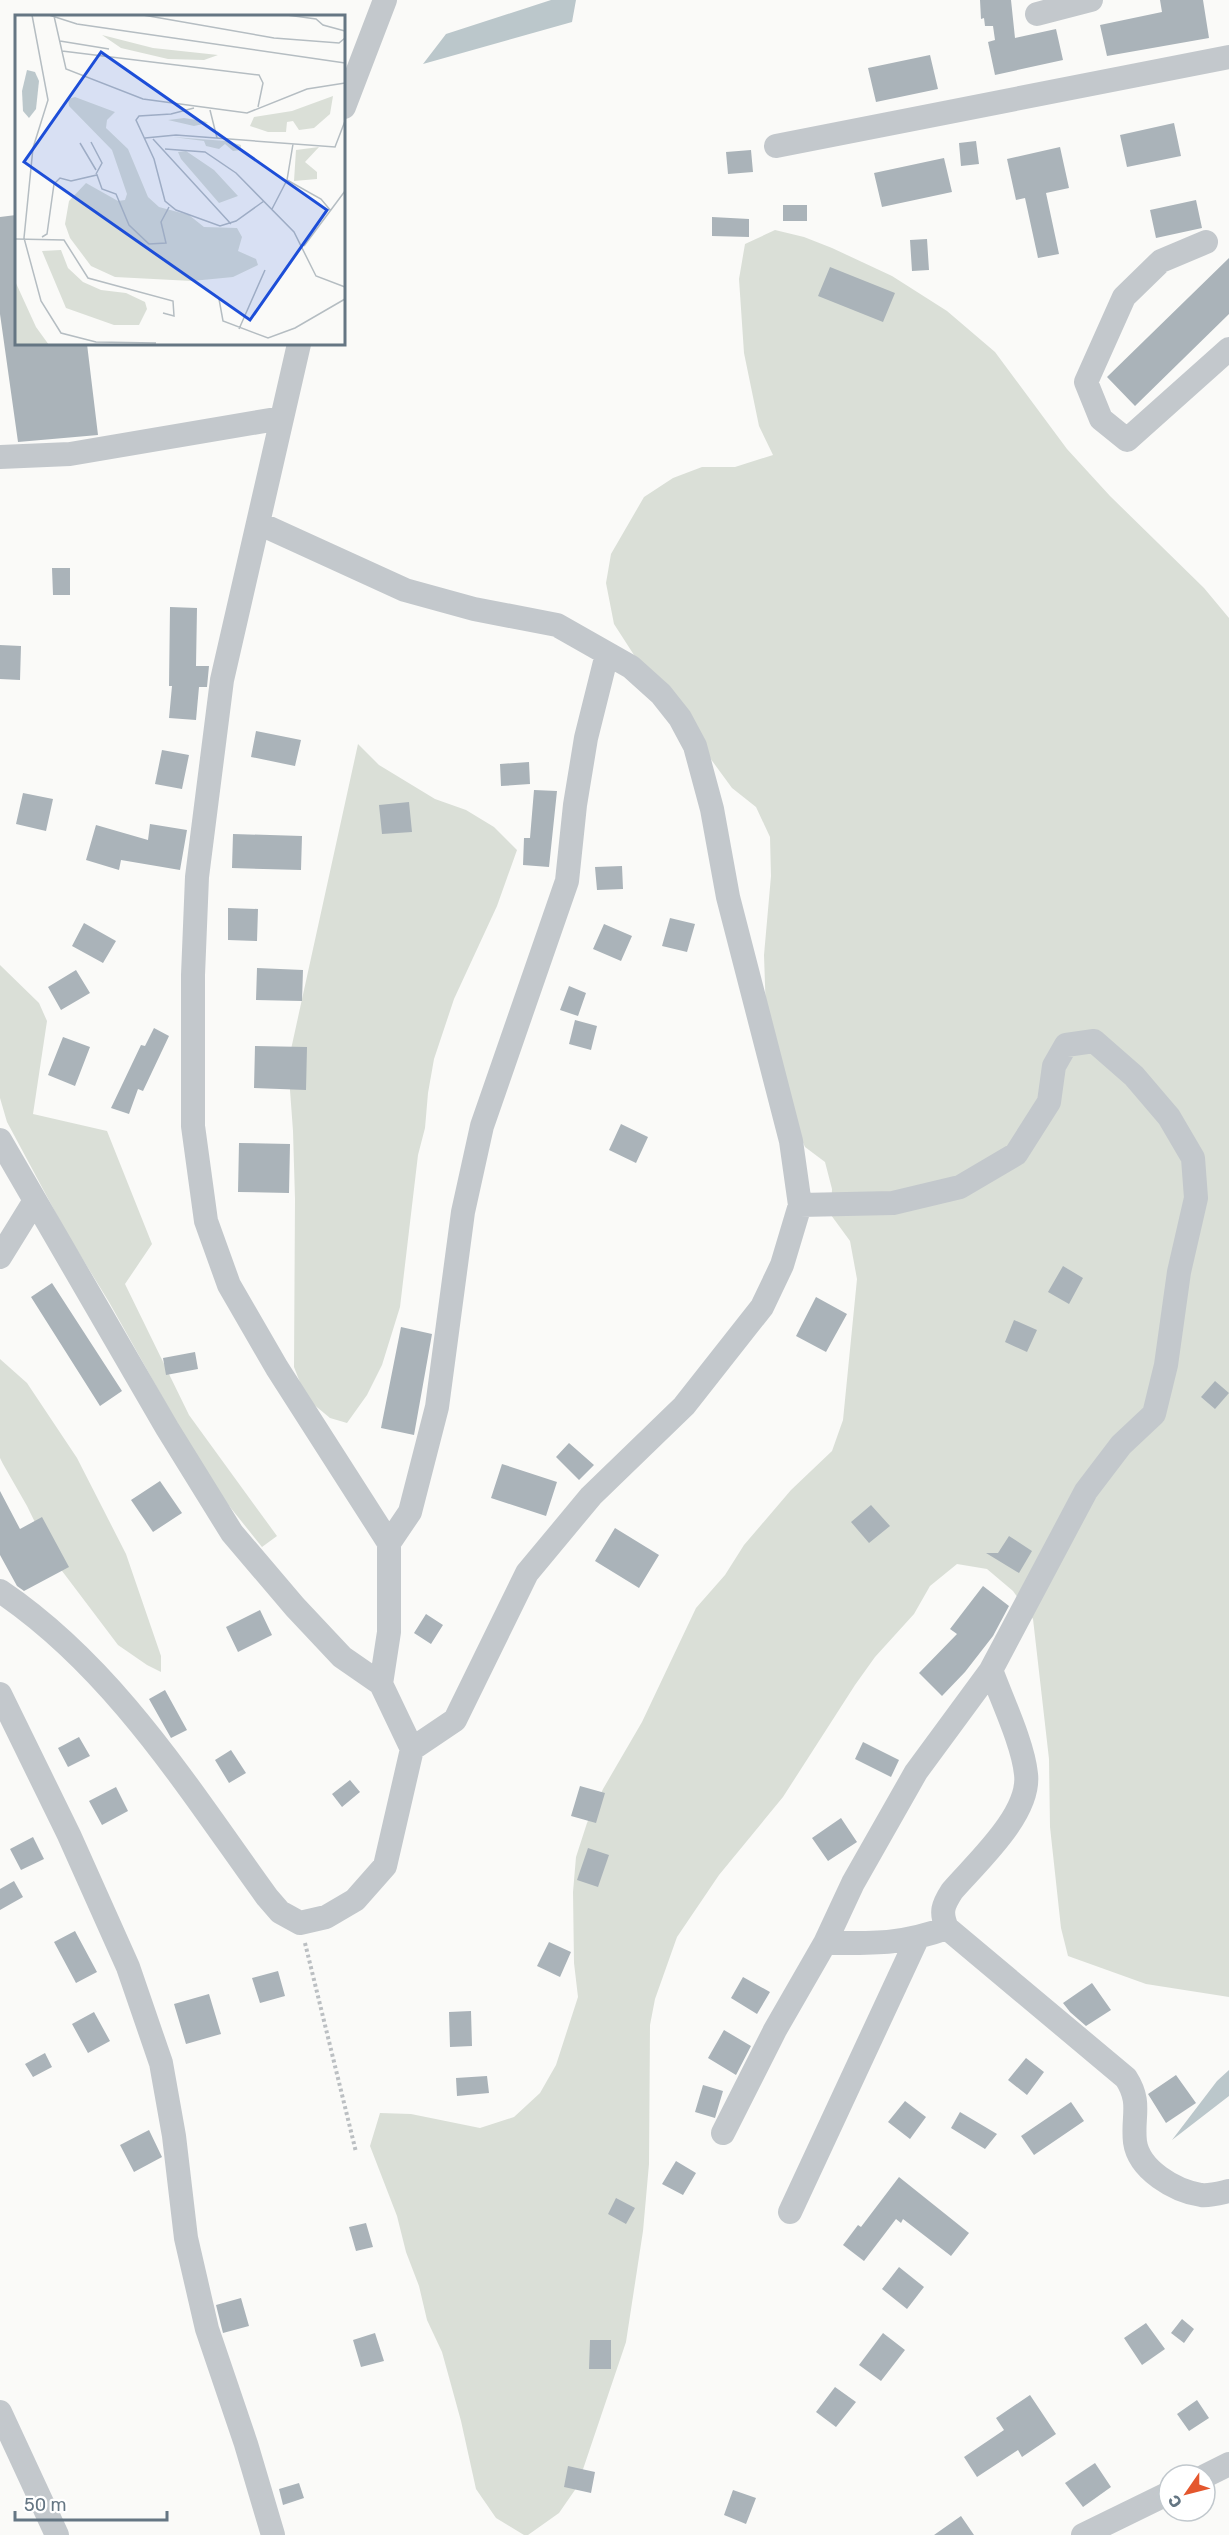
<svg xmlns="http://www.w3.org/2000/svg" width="1229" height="2535" font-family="Rubik,sans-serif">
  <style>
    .green { fill: #dadfd7 }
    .water { fill: #bbc7cb }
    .building { fill: #aab3b9 }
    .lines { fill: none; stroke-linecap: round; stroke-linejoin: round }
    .path { stroke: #bbbfc2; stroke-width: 4; stroke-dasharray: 3 3; stroke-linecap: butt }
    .minor { stroke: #c3c8cc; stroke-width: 24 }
    .inset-road { fill: none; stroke: #b5bdc2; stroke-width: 1.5 }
    .view { fill: #1d4ed8; fill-opacity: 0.15; stroke: #1d4ed8; stroke-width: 3 }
    .inset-edge { fill: none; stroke: #657683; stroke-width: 3 }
  </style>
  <rect width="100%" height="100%" fill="#fafaf8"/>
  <path class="green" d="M775 230 804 237 832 248 892 276 947 311 995 352 1067 449 1110 496 1204 588 1229 618V1997L1146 1984 1068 1956 1061 1928 1050 1827 1049 1759 1033 1619 1013 1591 987 1569 957 1564 930 1586 914 1614 875 1657 855 1685 783 1797 719 1875 677 1937 655 1999 650 2025 649 2164 643 2231 626 2342 577 2487 559 2513 528 2535H524L496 2518 476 2489 461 2421 442 2352 427 2320 419 2286 406 2252 397 2216 370 2146 380 2113 411 2114 480 2128 514 2117 540 2093 556 2065 578 1997 574 1963 573 1892 576 1857 587 1823 603 1789 642 1722 696 1608 725 1575 744 1545 791 1490 832 1451 843 1420 857 1279 850 1241 831 1215 832 1189 825 1162 805 1147 792 1119 766 1014 764 955 771 876 770 837 756 807 732 788 710 758 665 682 634 655 614 624 606 583 611 554 644 497 673 478 702 467H735L773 455 759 426 744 353 739 279 745 244Z
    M358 744 379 765 435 799 466 810 494 827 517 850 497 906 454 999 434 1059 428 1093 425 1128 418 1155 400 1307 382 1365 367 1395 347 1423 330 1418 306 1398 294 1367 295 1199 293 1131 288 1063Z
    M0 965 39 1003 47 1021 33 1114 107 1131 152 1244 125 1284 189 1415 277 1536 262 1547 210 1482 109 1302 66 1232 7 1122 0 1098Z
    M0 1359 27 1383 77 1458 126 1554 161 1656V1672L147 1665 118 1645 53 1559 27 1506 3 1464 0 1458Z"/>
  <path class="water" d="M551 0H576L572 22 423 64 446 34Z
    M1229 2070V2096L1172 2140 1217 2081Z"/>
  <path class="building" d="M980 0H1011L1015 38 1056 29 1063 60 995 75 988 42 995 40 993 26H985L984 18 981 19Z
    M1160 0H1203L1209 38 1107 56 1100 25 1162 12Z
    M930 55 938 89 876 102 868 68Z
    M1174 123 1181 156 1127 167 1120 135Z
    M976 141 979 164 961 166 959 143Z
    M1060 147 1069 188 1046 193 1059 254 1038 258 1025 198 1016 200 1007 159Z
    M751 150 753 172 728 174 726 152Z
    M944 158 952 192 882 207 874 173Z
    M1196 200 1202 228 1156 238 1150 210Z
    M783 205H807V221H783Z
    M16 215V344H87L98 435 18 442 0 314V217Z
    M712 217 749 219V237L712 236Z
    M927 239 929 270 912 271 910 240Z
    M1229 258V314L1135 406 1107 377Z
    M830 267 895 293 883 322 818 296Z
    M52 568H70V595H53Z
    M170 607 197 608 196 666H209L207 687H199L196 720 169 718 172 686H169Z
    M0 645 21 646 20 680 0 679Z
    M256 731 301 740 295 766 251 757Z
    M162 750 189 755 182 789 155 784Z
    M529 762 530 784 501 786 500 764Z
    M534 790 557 791 549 867 523 865 524 838H530Z
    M23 793 53 799 46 831 16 824Z
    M409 802 412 832 382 834 379 805Z
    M150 824 187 830 180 870 121 860 119 870 86 860 96 825 148 840Z
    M233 834 302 836 301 870 232 868Z
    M622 866 623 889 597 890 595 867Z
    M228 908 258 909 257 941 228 940Z
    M670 918 695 924 687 952 662 946Z
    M84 923 116 941 103 963 72 946Z
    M604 924 632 936 621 961 593 949Z
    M257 968 303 970 302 1001 256 1000Z
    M76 970 90 993 61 1010 48 987Z
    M569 986 586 993 578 1016 560 1010Z
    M575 1020 597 1026 591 1050 569 1044Z
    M154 1028 169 1036 143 1091 138 1089 129 1114 111 1108 141 1045 145 1046Z
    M63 1037 90 1047 75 1086 48 1075Z
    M255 1046 307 1047 306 1090 254 1088Z
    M621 1124 648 1137 636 1163 609 1150Z
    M239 1143 290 1144 289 1193 238 1192Z
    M1063 1266 1083 1278 1069 1304 1048 1292Z
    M52 1283 122 1391 100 1406 31 1297Z
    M816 1297 847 1314 826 1352 796 1336Z
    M1014 1320 1037 1330 1027 1352 1005 1342Z
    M401 1327 432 1334 414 1435 381 1428Z
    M195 1352 198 1369 166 1375 163 1358Z
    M1215 1381 1229 1393 1215 1409 1201 1397Z
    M569 1443 594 1465 579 1480 556 1457Z
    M502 1464 557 1482 546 1516 491 1498Z
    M160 1481 182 1513 153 1532 131 1500Z
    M0 1491 20 1529 42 1517 69 1567 24 1591 17 1586 0 1555Z
    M871 1505 890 1526 869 1543 851 1522Z
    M615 1528 659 1555 639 1588 595 1561Z
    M1009 1536 1032 1551 1019 1573 986 1553H998Z
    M983 1586 1009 1606 993 1636 965 1672 942 1696 919 1673 957 1634 950 1629Z
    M260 1610 272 1635 238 1652 226 1627Z
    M426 1614 443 1625 431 1644 414 1633Z
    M165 1690 187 1730 171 1738 149 1699Z
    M79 1737 90 1756 68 1767 58 1748Z
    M863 1742 899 1760 891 1777 855 1759Z
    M231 1750 246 1773 229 1783 215 1760Z
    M350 1780 360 1792 342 1807 332 1794Z
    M580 1786 605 1793 596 1823 571 1816Z
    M116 1787 128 1811 102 1825 89 1801Z
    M841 1818 857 1842 828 1861 812 1838Z
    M33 1837 44 1859 21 1870 10 1849Z
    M588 1848 609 1855 598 1887 577 1880Z
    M14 1881 23 1897 0 1910V1889Z
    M75 1931 97 1972 76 1983 54 1942Z
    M549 1942 571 1952 560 1977 537 1966Z
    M278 1971 285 1996 260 2003 252 1978Z
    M743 1977 770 1992 757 2014 731 1998Z
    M1092 1983 1111 2010 1086 2026 1070 2012 1063 2003Z
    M209 1994 221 2034 186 2044 174 2004Z
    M471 2011 472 2046 450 2047 449 2012Z
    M94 2012 110 2041 88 2053 72 2024Z
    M724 2030 751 2046 736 2075 708 2058Z
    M45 2053 52 2067 33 2077 25 2064Z
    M1026 2058 1044 2072 1027 2095 1008 2080Z
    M1176 2075 1196 2103 1166 2123 1148 2094Z
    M487 2076 489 2093 457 2096 456 2078Z
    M703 2085 723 2091 715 2118 695 2112Z
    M905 2101 926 2117 910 2139 888 2122Z
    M1071 2102 1084 2121 1034 2155 1021 2136Z
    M960 2112 997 2134 985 2149 951 2128Z
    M149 2130 162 2157 134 2172 120 2145Z
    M676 2161 696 2173 683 2195 662 2184Z
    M899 2177 969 2233 951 2256 903 2219 901 2223 896 2219 864 2261 843 2245 858 2225 861 2227Z
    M616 2198 635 2208 626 2224 608 2214Z
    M366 2223 373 2247 356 2251 349 2227Z
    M899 2267 924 2287 907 2309 882 2289Z
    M241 2298 249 2326 223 2333 216 2305Z
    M1182 2319 1194 2329 1184 2343 1171 2333Z
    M1146 2323 1165 2349 1142 2365 1124 2338Z
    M375 2333 384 2361 361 2367 353 2340Z
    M883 2333 905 2350 881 2381 859 2365Z
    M590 2340H611V2369H589Z
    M835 2387 856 2402 836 2427 816 2412Z
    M1030 2395 1056 2434 1022 2457 1018 2450 977 2477 964 2457 1004 2430 996 2418Z
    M1197 2400 1209 2418 1189 2431 1177 2414Z
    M1095 2463 1111 2487 1083 2507 1065 2483Z
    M568 2466 595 2472 591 2493 564 2487Z
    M299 2483 304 2498 283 2505 279 2489Z
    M733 2490 756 2498 746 2524 724 2515Z
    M961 2516 974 2535H934Z"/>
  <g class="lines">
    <path class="path" d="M305 1943 356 2152"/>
    <path class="minor" d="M1037 14 1091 0
      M344 107 385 0
      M776 146 1229 57
      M1206 242 1161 261 1124 297 1086 382 1101 419 1127 440 1229 349
      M299 344 222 680 197 877 193 975V1126L206 1221 229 1285 277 1368 389 1543
      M0 457 70 454 282 418
      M0 1140 167 1428 232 1533 295 1607 342 1657 381 1684 412 1749
      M800 1205 893 1203 960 1187 1016 1154 1049 1102 1054 1066 1066 1045 1094 1041 1134 1076 1169 1117 1193 1158 1196 1198 1179 1272 1166 1365 1154 1414 1121 1445 1086 1491 991 1670C1002 1700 1023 1744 1026 1774 1031 1814 976 1863 952 1891 943 1905 940 1912 947 1928L1126 2078C1142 2103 1132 2116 1135 2142 1139 2170 1175 2191 1201 2195 1210 2196 1220 2193 1229 2191
      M0 1257 34 1202
      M0 1591C114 1668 188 1788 267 1897L280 1912 300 1923 326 1917 355 1900 385 1866 412 1749 455 1720 527 1573 591 1496 684 1406 762 1307 782 1265 800 1205 791 1141 728 897 712 809 695 746 680 718 661 694 631 667 557 625 474 609 405 590 258 523
      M381 1684 389 1632V1543L410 1512 437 1407 463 1212 482 1126 567 881 575 805 586 738 607 654
      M0 1694 69 1835 128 1967 161 2063 174 2136 186 2238 207 2329 246 2444 273 2535
      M825 1943 853 1883 916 1772 991 1670
      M723 2133 775 2030 825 1943C873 1943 900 1945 947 1928
      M790 2212 917 1939
      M0 2412 57 2535
      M1205 2476 1229 2464
      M1083 2535 1169 2493"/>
  </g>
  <g transform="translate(15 15)">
    <rect width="330" height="330" fill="#fafaf8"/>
    <path d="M87 20 138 33 203 40 189 45 153 44 106 33ZM318 81 315 99 299 113 284 115 278 106 272 107 271 117H253L235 111 239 102 277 96ZM60 82 100 97 92 105 91 113 113 134 133 182 144 192 174 200 189 212 222 213 227 222 223 236 241 244 243 250 218 262 177 266 100 262 76 251 55 223 50 209 54 186 71 168 103 186 110 185 112 179 97 135 54 91 53 84ZM169 103 189 106 193 108 179 111 153 105ZM158 122 211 126 226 130V135L218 136 210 129 204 134 191 131 189 126ZM304 132 290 147 302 157V164L279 166 281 135ZM171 136 199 155 223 181 204 188 166 144 163 137ZM46 235 53 253 68 267 86 275 111 278 130 287 132 294 124 310H99L51 293 27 236ZM0 266 21 312 34 330H0Z" fill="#dadfd7"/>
    <path d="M12 55 20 57 24 66 21 94 14 103 8 96 7 76Z" fill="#bbc7cb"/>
    <path class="inset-road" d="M17 0 33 85 18 133 9 223 26 286 46 318 81 327 141 328M34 0 62 9 330 48M128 0 259 23 324 28 330 23M272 0 301 4 308 10 330 16M39 1 51 54 128 84 232 98 292 74 330 68M45 26 94 34M47 36 244 60 248 68 243 92M179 93 156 99 124 101 121 105 139 144 150 186 161 195 205 211 221 206 249 186M195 95 202 123M130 123 161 120 320 132 330 106M138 124 216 209M76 127 87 148 81 159M65 128 81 155M278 129 272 165 306 184 316 196M150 134 190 137 221 158 279 217 301 261 330 272M257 194 272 165M27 222 32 219 39 169 45 163 56 166 82 160 87 174 101 179 114 210 134 229 151 228 146 207 154 192M0 224 49 225 73 263 158 286 159 301 148 298M289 231 330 176M204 284 208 306 253 323 280 313 330 284M224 314 250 255"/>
    <path class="view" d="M86 37 312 195 235 305 9 147Z"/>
    <rect width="330" height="330" class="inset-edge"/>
  </g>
  <g transform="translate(1187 2493) rotate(235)"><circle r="28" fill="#ffffff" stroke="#c1c8cd" stroke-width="1.5"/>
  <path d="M0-4.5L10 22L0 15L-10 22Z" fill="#e4572e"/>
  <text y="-9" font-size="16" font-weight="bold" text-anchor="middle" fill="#657683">С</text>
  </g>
  <path d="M15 2511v9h152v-9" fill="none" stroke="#657683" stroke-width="3"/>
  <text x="24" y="2511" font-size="18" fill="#657683" stroke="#ffffff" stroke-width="4.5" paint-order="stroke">50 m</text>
</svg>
